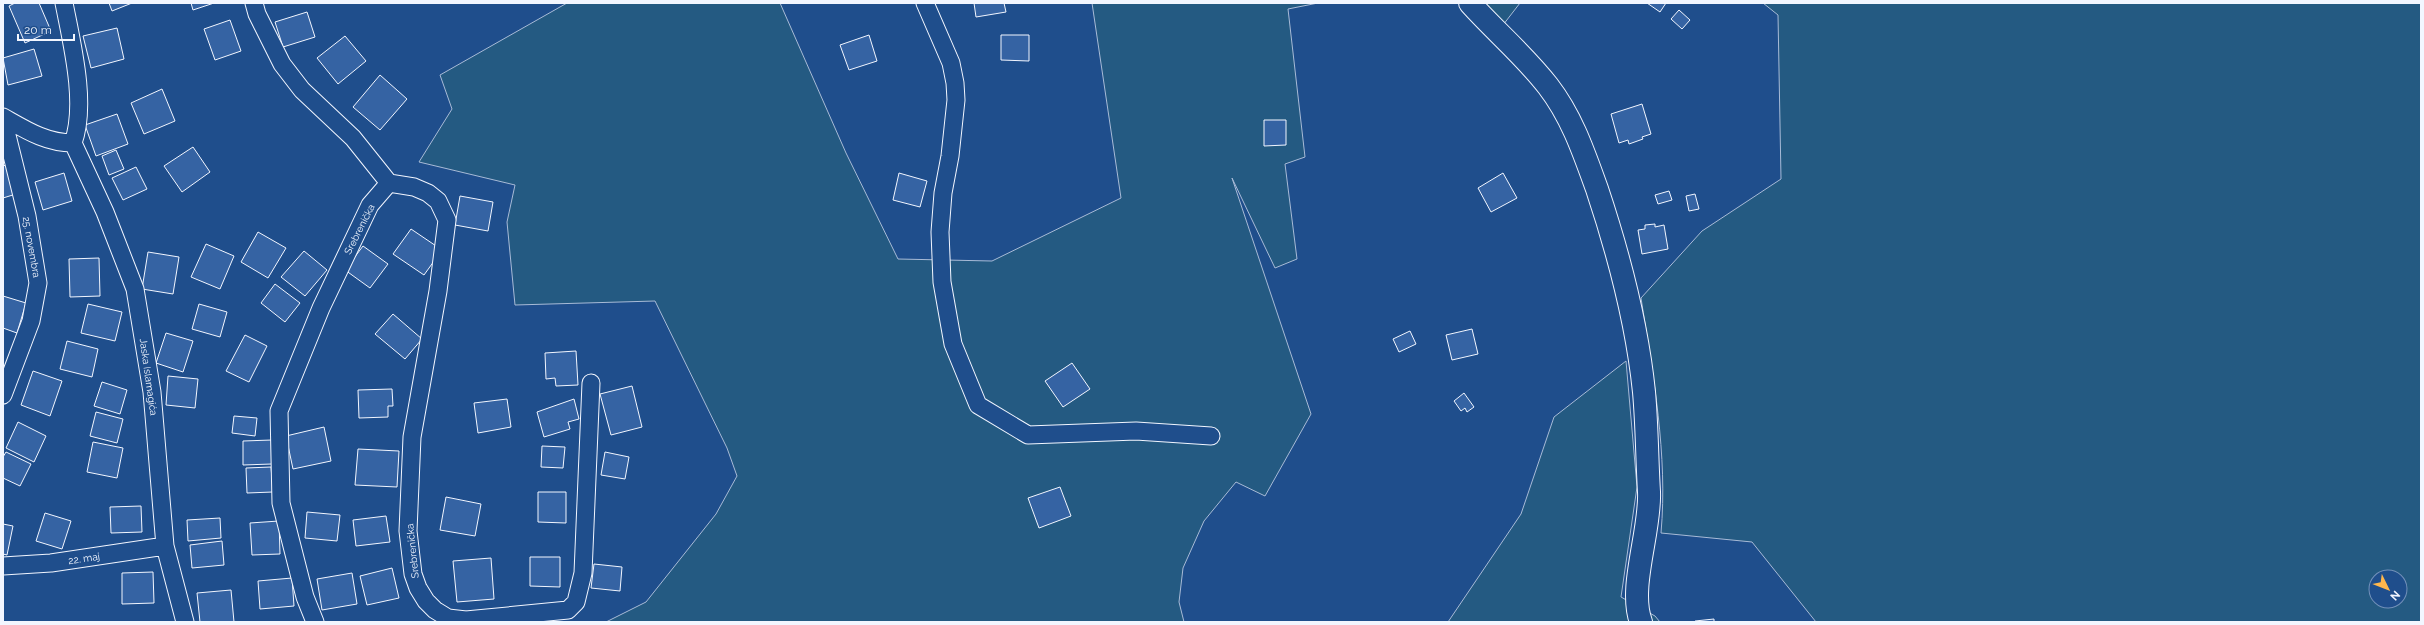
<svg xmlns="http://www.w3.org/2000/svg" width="2424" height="625" font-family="Raleway,sans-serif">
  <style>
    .green { fill: #245a82; stroke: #a8bbd7; fill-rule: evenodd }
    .building { fill: #3563a3; stroke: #f2f6ff }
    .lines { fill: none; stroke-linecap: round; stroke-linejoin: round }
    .street-casing { stroke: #f2f6ff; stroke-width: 19 }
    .secondary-casing { stroke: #f2f6ff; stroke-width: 24 }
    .street { stroke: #1f4e8c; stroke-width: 17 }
    .secondary { stroke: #1f4e8c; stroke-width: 22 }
    .labels { text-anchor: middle; stroke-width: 3; stroke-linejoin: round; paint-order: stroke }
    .street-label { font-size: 10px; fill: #f2f6ff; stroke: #1f4e8c }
  </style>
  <rect width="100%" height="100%" fill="#1f4e8c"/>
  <path class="green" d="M567 3H780L846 153 898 259 992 261 1121 198 1092 3H1318L1288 9 1305 157 1285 164 1297 259 1275 268 1232 178 1311 414 1265 496 1236 482 1204 521 1183 568 1179 602 1184 622H606L646 602 716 514 737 476 727 448 655 301 515 305 507 222 515 185 419 162 452 109 440 75Z
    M1485 3H1520L1503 25Z
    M1763 3H2421V622H1816L1752 542 1661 533C1668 455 1653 375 1641 298L1702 231 1781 179 1778 15ZM2376 577H2400V601H2376Z
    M1626 361 1637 487 1621 597 1655 616 1660 622H1448L1521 514 1554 417Z"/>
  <path class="building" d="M15 3H39L51 31 25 43 9 6Z
    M109 3H132L112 11Z
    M191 3H214L193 10Z
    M974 3H1004L1006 12 976 17Z
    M1647 3H1666L1660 12Z
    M1679 10 1690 20 1682 29 1671 19Z
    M307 12 315 37 283 47 275 22Z
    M230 20 241 51 215 60 204 29Z
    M117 28 124 59 91 68 83 36Z
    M869 35 877 61 849 70 840 45Z
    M1001 35H1029V61L1001 60Z
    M345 36 366 61 338 84 317 58Z
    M34 49 42 76 8 85 3 58Z
    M380 75 407 99 380 130 353 107Z
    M162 89 175 121 144 134 131 103Z
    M1642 104 1651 134 1642 137 1643 139 1629 144 1628 140 1619 143 1611 114Z
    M117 114 128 144 96 156 85 125Z
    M1264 120H1286V145L1264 146Z
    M193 147 210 172 182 192 164 166Z
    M116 150 124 169 109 175 102 156Z
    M6 165 16 194 3 198V166Z
    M136 167 147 189 123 200 112 178Z
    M64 173 72 201 43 210 35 182Z
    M899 173 927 181 920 207 893 200Z
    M1503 173 1517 198 1491 212 1478 188Z
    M1669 191 1672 200 1658 204 1655 195Z
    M1695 194 1699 209 1689 211 1686 196Z
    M460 196 493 202 488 231 455 225Z
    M1655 224V227L1664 225 1668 249 1642 254 1638 230 1645 229V225Z
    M411 229 442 250 424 275 393 254Z
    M258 232 286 248 268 278 241 262Z
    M206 244 234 256 220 289 191 277Z
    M363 246 388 264 370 288 345 270Z
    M304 251 327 270 305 296 281 277Z
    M148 252 179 257 173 294 142 289Z
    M99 258 100 296 70 297 69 259Z
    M275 284 300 303 285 322 261 303Z
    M3 296 26 303 17 333 3 328Z
    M88 304 122 312 115 341 81 333Z
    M199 304 227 312 220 337 192 329Z
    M393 314 422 339 405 359 375 334Z
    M1472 329 1478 354 1452 360 1446 335Z
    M1410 331 1416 344 1399 352 1393 339Z
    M166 333 193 341 183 372 156 363Z
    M245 335 267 346 249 382 226 371Z
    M67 341 98 349 92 377 60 369Z
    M576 351 578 385 556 386 555 378 546 379 545 353Z
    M1072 363 1090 389 1063 407 1045 381Z
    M33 371 62 381 50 416 21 405Z
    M168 376 198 379 195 408 166 405Z
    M102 382 127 390 120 414 94 406Z
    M632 386 642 427 611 435 600 394Z
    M392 389 393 406H388V417L359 418 358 390Z
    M1464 393 1474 407 1467 412 1465 408 1461 411 1454 401Z
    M507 399 511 427 478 433 474 403Z
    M574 399 579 419 568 422 570 429 544 437 537 412Z
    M96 412 123 419 117 443 90 436Z
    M234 416 257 418 255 436 232 433Z
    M18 422 46 436 34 462 6 448Z
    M324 427 331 461 293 469 286 436Z
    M272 440V464L243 465V441Z
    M93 442 123 448 117 478 87 472Z
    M542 446 565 447 563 468 541 467Z
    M358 449 399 451 397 487 355 485Z
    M6 452 31 464 20 486 3 478V457Z
    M605 452 629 457 625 479 601 475Z
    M271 467 273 492 247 493 246 468Z
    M1060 487 1071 516 1039 528 1028 498Z
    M538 492H566V523L538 522Z
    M446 497 481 504 475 536 440 530Z
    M141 506 142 532 111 533 110 507Z
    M307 512 340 515 337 541 305 538Z
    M45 513 71 521 62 549 36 541Z
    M386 516 390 542 356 546 353 520Z
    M220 518 221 538 188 541 187 520Z
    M279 521 280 554 252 555 250 523Z
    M3 524 13 526 7 555 3 554Z
    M222 541 224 565 192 568 190 545Z
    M530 557H560V587L530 586Z
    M491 558 494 599 457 602 453 561Z
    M594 564 622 567 620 591 591 588Z
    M392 568 399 598 367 605 360 576Z
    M153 572 154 603 122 604V573Z
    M352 573 357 604 322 610 317 579Z
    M292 578 294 606 260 609 258 581Z
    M231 590 234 622H200L197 593Z
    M1714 619V622H1695V621Z"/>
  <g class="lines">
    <g class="street-casing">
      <path id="street" d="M64 3C72 44 87 104 73 143
        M254 3 257 14 282 64 302 90 353 138 389 183
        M925 3 951 63 955 83 956 100 950 156 943 193 940 232 942 282 953 344 978 405 1028 435 1136 431 1211 436
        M3 117C26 130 46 143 73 143
        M3 119 27 216 38 283 31 321 3 395
        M73 143 105 212 135 289 152 392 165 546 185 622
        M3 566 51 563 165 546
        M315 622 305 597 281 503 279 411 321 308 370 205 389 183 414 187 428 193 438 201 447 220 438 291 412 437 408 531 413 574 418 588 426 601 435 610 448 618 466 620 568 610 576 602 583 573 591 383"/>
    </g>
    <g class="secondary-casing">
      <path id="secondary" d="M1470 3C1495 31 1525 56 1548 86 1572 117 1584 153 1597 189 1619 255 1637 323 1644 392 1647 425 1647 459 1649 492 1651 530 1628 588 1641 622"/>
    </g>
    <use href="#street" class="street"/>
    <use href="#secondary" class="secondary"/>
  </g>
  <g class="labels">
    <g class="street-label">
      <text transform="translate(359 229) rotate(-63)" y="4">Srebrenička</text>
      <text transform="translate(32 247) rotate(80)" y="4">25. novembra</text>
      <text transform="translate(149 377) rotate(82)" y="4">Jaska Islamagića</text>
      <text transform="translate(412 551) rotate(-96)" y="4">Srebrenička</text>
      <text transform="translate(84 558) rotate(-8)" y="4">22. maj</text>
    </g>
  </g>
  <rect width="2424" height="625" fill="none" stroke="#f2f6ff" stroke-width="8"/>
  <g transform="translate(2388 589) rotate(133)"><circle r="19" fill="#1f4e8c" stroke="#7391ba"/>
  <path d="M0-3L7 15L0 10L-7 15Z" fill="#ffb74d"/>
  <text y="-6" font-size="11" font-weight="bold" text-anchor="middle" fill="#f2f6ff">N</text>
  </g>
  <path d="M18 34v6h56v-6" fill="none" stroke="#f2f6ff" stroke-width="2"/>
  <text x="24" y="34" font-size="12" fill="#f2f6ff" stroke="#1f4e8c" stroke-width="3" paint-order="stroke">20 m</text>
</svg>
